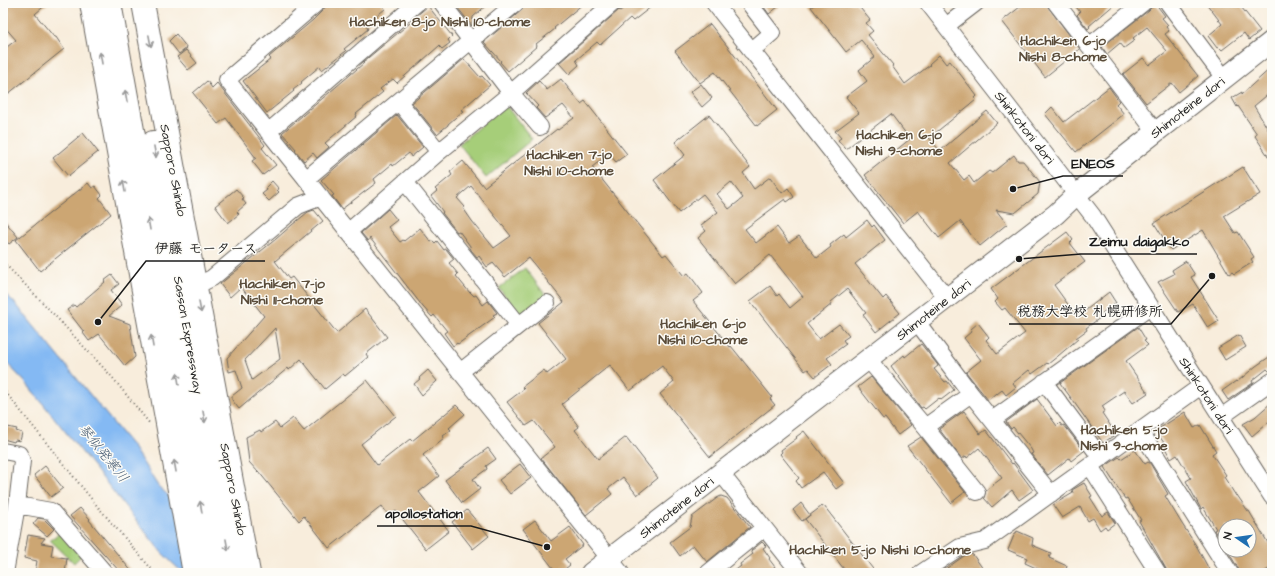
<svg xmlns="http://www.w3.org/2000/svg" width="1275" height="576" font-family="'Architects Daughter','Klee One',sans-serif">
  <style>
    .green { fill: #a6ce79; stroke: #61754a }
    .water { fill: #84b9f3; stroke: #506a88 }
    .building { fill: #cca673; fill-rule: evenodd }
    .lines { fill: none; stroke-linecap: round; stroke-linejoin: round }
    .minor-casing { stroke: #69655f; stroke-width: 18 }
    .major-casing { stroke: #69655f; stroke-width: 22 }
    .highway-casing { stroke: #69655f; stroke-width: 24 }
    .path { stroke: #69655f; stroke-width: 2; stroke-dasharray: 1 3; stroke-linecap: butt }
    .minor { stroke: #fff; stroke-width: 16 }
    .major { stroke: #fff; stroke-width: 20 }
    .highway { stroke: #fff; stroke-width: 22 }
    .oneway { stroke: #999 }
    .labels { text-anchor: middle; stroke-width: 3; stroke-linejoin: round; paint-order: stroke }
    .street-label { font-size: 13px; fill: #1c1c1c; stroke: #fdfcf7 }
    .neighbourhood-label { font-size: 14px; font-weight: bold; fill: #5a4c3a; stroke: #fdfcf7 }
    .water-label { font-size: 14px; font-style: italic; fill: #465b72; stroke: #fdfcf7 }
    .leader { fill: none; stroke: #1c1c1c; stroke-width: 1.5 }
    .callout-dot { fill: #1c1c1c; stroke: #fdfcf7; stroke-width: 1.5 }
    .callout-label { font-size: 14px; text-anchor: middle; font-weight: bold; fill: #1c1c1c; stroke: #fdfcf7; stroke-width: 3; stroke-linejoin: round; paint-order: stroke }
  </style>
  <rect width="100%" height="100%" fill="#fdfcf7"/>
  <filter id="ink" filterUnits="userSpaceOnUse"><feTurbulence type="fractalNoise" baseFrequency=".025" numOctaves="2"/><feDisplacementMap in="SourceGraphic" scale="8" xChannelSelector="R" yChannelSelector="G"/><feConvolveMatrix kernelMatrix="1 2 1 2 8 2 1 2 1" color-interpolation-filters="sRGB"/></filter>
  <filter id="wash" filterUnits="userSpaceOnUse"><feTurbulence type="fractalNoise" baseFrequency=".012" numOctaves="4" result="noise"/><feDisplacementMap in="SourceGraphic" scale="16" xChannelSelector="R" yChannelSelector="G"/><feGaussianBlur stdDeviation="0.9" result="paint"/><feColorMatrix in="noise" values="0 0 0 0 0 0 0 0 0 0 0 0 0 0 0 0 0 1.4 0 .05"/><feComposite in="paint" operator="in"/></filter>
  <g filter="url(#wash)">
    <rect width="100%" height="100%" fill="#f8eddc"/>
    <path class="green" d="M503 106 507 107 532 139 486 178 459 144Z
      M525 268 547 297 519 315 499 288Z
      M61 532 81 556 74 563 50 540Z"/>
    <path class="water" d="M3 292 15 303 133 447 158 486 254 573H183L162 553 97 471 27 384 3 359Z"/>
    <g id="blocks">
      <path class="building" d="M3 3H48L35 14 54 37H56L64 49 3 98V50L16 40 3 25Z
        M328 3H381L385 9 369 22 370 23 366 26 368 29 344 49 346 51 322 70 320 66 301 82 302 83 293 90 294 91 267 113 243 81 271 59 269 57 313 20 323 10Z
        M454 3H489L473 17 472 26Z
        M526 3H584L554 28 555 29 536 44 537 46 508 71 500 62 501 61 484 42 522 10Z
        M630 3H656L633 21 630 18 600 45 597 42 576 60 579 65 569 74 559 63 619 10 620 11Z
        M761 3H783L769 14Z
        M817 3H856L870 20 866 23 873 31 868 35 893 65 892 66 905 84 930 65 929 64 939 55 946 64 950 61 977 96 975 98 976 100 929 138 940 151 987 111 997 123 950 163 964 180 969 176 974 183 989 171 992 173 1014 155 1018 161H1023L1040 182 1038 194 1015 213 996 210 1007 224 980 246 960 221 939 238 918 211 903 223 865 175 910 139 891 114 846 149 838 140 841 138 835 131 859 113 846 97 867 81 859 70 875 57 861 40 846 52 811 7Z
        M1025 3H1045L1080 49 1045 77 1002 21Z
        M1073 3H1116L1089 26 1090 27 1088 29 1077 15 1080 12Z
        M1152 3H1155L1165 16 1162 18 1168 25 1166 27 1169 31 1165 34 1198 76 1179 92 1172 83 1146 103 1123 74 1143 58 1149 65 1167 51 1147 27 1133 38 1135 40 1124 48 1120 43 1107 54 1102 47 1149 10 1152 7Z
        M1206 3H1238L1260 31 1249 40 1244 33 1222 50 1219 47 1217 48 1208 36 1222 24Z
        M428 6 452 36 448 40 450 43 442 49 439 46 397 83 393 79 380 89 383 92 356 114 357 116 325 143 329 147 317 158 313 153 304 161 295 150 296 149 282 133 364 63 363 62 416 18 415 17Z
        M710 24 777 110 757 126 715 72 700 83 675 51Z
        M176 34 187 48 179 54 169 41Z
        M186 50 197 63 188 70 177 57Z
        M464 59 480 77 482 76 490 85 461 110 463 111 448 124V125L437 134 412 103Z
        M1272 67V91L1254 106 1272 136V162L1255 136 1257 134 1238 106 1237 107 1232 98 1242 92V94Z
        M561 79 581 104 585 101 627 154 616 162 609 154 592 167 663 256 666 254 684 276 688 273 703 293 693 301 730 347 731 346 772 397 770 399 775 405 710 457 660 394 674 382 662 366 630 391 610 365 562 404 579 427 575 430 598 459 626 437 658 478 637 495 623 477 608 489 612 494 586 515 541 458 555 447 534 421 526 426 507 402 524 389 522 387 544 370 547 374 566 359 538 323 564 302 529 258 505 277 493 263 487 267 479 256 477 257 471 250 470 246 459 231 457 232 442 213 443 212 431 196 437 191 435 189 452 175 450 172 463 161 484 187 557 129 558 130 574 118 563 105 545 118 536 108 538 106 526 93 539 81 547 90ZM471 186 511 236 494 248 472 221 463 208 465 207 457 198Z
        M207 81 212 88 217 83 265 145 262 148 276 165 263 175 252 161 256 158 226 118 218 124 193 93Z
        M701 84 712 98 702 107 690 92Z
        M1109 87 1119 101 1116 104 1124 114 1076 152 1045 114 1052 107 1064 122Z
        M397 115 423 147 411 157 409 153 393 166 392 164 374 179 376 183 342 209 332 196 334 195 321 180Z
        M709 115 750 167 743 173 754 189 770 177 782 193 788 188 794 197 787 202 785 199 745 229 756 243 777 227 789 243 799 236 817 258 831 247 830 245 844 234 846 237 867 220 872 227 874 225 885 240 855 264 883 299 886 296 900 313 876 332 863 315 866 313 847 289 831 302 832 304 807 324 819 339 839 324 849 336 843 340 846 344 827 358 832 364 815 377 808 369 805 371 750 301 770 286 777 296 779 294 790 308 803 297 770 255 735 284 698 238 706 231 701 225 718 212 703 194 679 213 654 180 685 155 675 142ZM731 182 743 198 729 209 717 194Z
        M83 133 98 152 68 176 53 158Z
        M1243 167 1260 194 1224 216 1235 233 1238 232 1254 257 1251 259 1253 262 1234 274 1232 272 1229 274 1203 230 1171 250 1154 223Z
        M272 181 279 189 277 190 279 192 269 201 262 194 267 190 266 187Z
        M88 183 92 188 95 186 102 195 99 198 111 214 40 271 16 240Z
        M236 189 244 198 242 199 246 204 237 212 239 214 228 223 215 206Z
        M388 209 397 220 388 227 400 242 403 240 404 241 420 228 431 242 433 241 435 243 437 241 444 250 446 249 454 259 449 263 458 274 456 276 470 293V292L474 296 476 295 483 305 488 301 497 313 493 315 495 317 458 344 457 343 453 346 444 333 447 331 434 315 432 317 423 307 370 238 368 241 361 233Z
        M314 210 323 221 275 261 289 279 292 277 337 333 365 309 387 337 366 354 368 357 345 376 343 374 325 389 301 359 289 370 288 368 239 409 232 400V396L242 388 236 370 229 372 227 358 264 316 241 287 230 297 220 284 276 239 292 225 308 212ZM275 328 280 359 252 380 245 360Z
        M3 219 18 237 9 244 3 237Z
        M1067 232 1073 240 1070 243 1085 262 1054 285 1077 317 1109 292 1116 303 1102 313 1104 315 1086 328 1087 330 1076 338 1078 339 1058 356 1048 364 1047 363 1032 374 1029 370 1013 383 1016 387 1006 395 1002 390 997 394 996 393 988 400 966 372 981 360 964 338 972 331 971 329 978 323 989 337 986 340 997 354 1025 333 1005 308 1002 310 995 302 998 299 991 289Z
        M1186 261 1195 275 1191 277 1219 321 1208 328 1193 304 1178 312 1158 282 1174 274 1172 270Z
        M112 275 119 284 111 290 122 305 109 316 130 324 135 357 125 366 99 334 89 341 83 333 84 332 67 310 74 305 76 307 105 282 104 281Z
        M1138 327 1146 340 1144 341 1148 345 1126 361 1148 393 1133 403 1124 391 1102 406 1105 411 1102 413 1116 434 1103 443 1071 398 1060 383Z
        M1239 335 1246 347 1225 360 1218 348Z
        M921 344 937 364 938 366 934 369 945 382 947 381 954 390 941 400 939 398 925 409 923 407 921 408 891 366 904 355 905 357Z
        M1272 355V372H1270L1267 369 1252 381 1253 383 1228 400 1222 391 1236 381 1237 382 1256 366Z
        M428 370 437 381 422 395 414 384 420 379 419 378Z
        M871 377 911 425 898 435 885 418 883 419 858 387Z
        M367 380 396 416 361 444 377 465 410 439 412 441 456 405 465 414 449 428 451 430 443 436 444 438 423 455 439 476 419 492 449 531 426 549 396 511 389 516 382 506 329 548 304 516 299 521 258 471V472L249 462 246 437 260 430 261 432 275 422 280 428 293 418 304 431Z
        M1037 399 1057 426 1060 423 1062 426 1064 425 1084 451 1071 461 1069 458 1048 475 1031 454 1033 453 1031 449 1013 427 1011 429 1006 422Z
        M1272 402V419L1252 436 1243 424 1255 417Z
        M964 411 980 434 986 430 1012 464 1013 463 1033 490 1019 500 1012 490 992 507 984 498 986 490 1002 478 979 448 967 458 966 456 962 459 939 429Z
        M1185 412 1194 428 1200 425 1216 451 1212 454 1226 475 1224 477 1236 496 1237 495 1248 511H1249L1268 543 1272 541V567L1262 573H1240L1238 568 1227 550H1249V526H1225V547L1214 530 1216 529 1203 507 1201 509 1186 481 1191 478 1177 455 1171 459 1165 448 1167 447 1157 433 1162 430 1160 428Z
        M3 426 17 429 16 431 22 433 20 441 15 440 14 442 3 439Z
        M804 431 844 483 836 489 823 472 801 488 796 481 799 478 780 454 782 452 781 450 797 438 796 437Z
        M921 437 965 492 951 503 907 446Z
        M488 448 496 459 486 466 487 469 473 479 480 489 462 503 445 480Z
        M1135 450 1145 464 1148 462 1150 463 1158 477 1168 494 1165 496 1182 524 1197 547 1211 573H1169L1166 569 1139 521 1141 520 1127 498 1125 499 1104 467 1119 457 1121 459Z
        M520 464 531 478 510 494 499 480Z
        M45 466 63 488 51 497 34 475Z
        M1084 483 1092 496 1090 497 1102 516 1108 512 1115 523 1107 529 1105 526 1100 530 1093 518 1088 521 1080 507 1062 518 1053 505 1073 493 1072 490Z
        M721 496 727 498 750 527 707 562 693 545 680 556 670 542 690 527 692 517 717 498Z
        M801 503 810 515 802 521 793 510Z
        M822 506V507L824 506 876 573H847L805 519Z
        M80 508 90 519 89 520 133 573H121L70 516Z
        M467 510 489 536 473 549 452 522Z
        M38 518 44 519 54 529 47 536 33 524Z
        M535 520 551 541 570 527 583 545 565 559 570 565 560 573H557L523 529Z
        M1017 531 1033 538 1032 545 1051 553 1049 558 1067 566 1065 573H1047L1025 563 1027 558 1008 550 1015 533H1016Z
        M28 535 45 538 41 543 53 545 51 556 67 558 65 573H35L37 561 24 558Z
        M762 542 766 546 763 548 770 558 769 559 775 567 768 573H732L741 566 740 564 753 554 751 551Z
        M970 554 973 555 986 573H951L947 568 964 556Z"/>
    </g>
  </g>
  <g filter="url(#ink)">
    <use href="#blocks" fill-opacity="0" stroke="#69655f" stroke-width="1"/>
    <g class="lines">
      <g class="minor-casing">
        <path id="minor" d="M317 3 227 80 621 573
          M442 3 511 93 540 127
          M714 3 947 298
          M749 3 772 33 751 51
          M928 3 1093 216 1272 497
          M1056 3 1155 131
          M1168 3 1224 78
          M946 26 976 3
          M1089 46 1143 3
          M399 102 439 152
          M268 132 417 3
          M306 179 516 3
          M405 182 519 325
          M348 232 439 152 511 93 613 3
          M196 286 212 278 298 206 321 197
          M917 322 971 394 1051 494
          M867 358 925 427 977 492
          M460 372 547 303
          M1044 382 1101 458
          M1221 417 1272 381
          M992 420 1150 307
          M925 427 971 394
          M1140 430 1230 573
          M3 451 19 454 22 461 17 505 5 573
          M1090 466 1158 573
          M720 472 800 573
          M17 505 51 511 105 573
          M708 573 764 528
          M921 573 960 547 985 541 1201 386"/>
      </g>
      <g class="major-casing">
        <path id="major" d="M591 573C746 453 901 334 1056 214L1077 194 1272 41"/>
      </g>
      <g class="highway-casing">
        <path id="highway" d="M91 3 194 573
          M110 3 213 573
          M143 3 249 573
          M153 142 232 573"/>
      </g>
      <path class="path" d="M3 262 46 306 112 377 150 424
        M3 389 98 507 155 573"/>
      <use href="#minor" class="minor"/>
      <use href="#major" class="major"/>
      <use href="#highway" class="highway"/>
    </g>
    <defs><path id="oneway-shaft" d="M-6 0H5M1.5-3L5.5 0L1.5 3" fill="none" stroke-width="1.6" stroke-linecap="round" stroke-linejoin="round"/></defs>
    <g class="oneway">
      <use href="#oneway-shaft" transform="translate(150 41) rotate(79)"/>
      <use href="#oneway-shaft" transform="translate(101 58) rotate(-100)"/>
      <use href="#oneway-shaft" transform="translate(126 96) rotate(-100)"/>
      <use href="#oneway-shaft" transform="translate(155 152) rotate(80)"/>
      <use href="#oneway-shaft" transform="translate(124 186) rotate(-100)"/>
      <use href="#oneway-shaft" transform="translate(149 224) rotate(-100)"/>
      <use href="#oneway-shaft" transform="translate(200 307) rotate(79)"/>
      <use href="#oneway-shaft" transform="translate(152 341) rotate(-100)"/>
      <use href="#oneway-shaft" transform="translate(178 379) rotate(-100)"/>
      <use href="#oneway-shaft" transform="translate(204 417) rotate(80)"/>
      <use href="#oneway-shaft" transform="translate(175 466) rotate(-100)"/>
      <use href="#oneway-shaft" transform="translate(201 507) rotate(-100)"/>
      <use href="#oneway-shaft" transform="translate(227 545) rotate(80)"/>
    </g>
  </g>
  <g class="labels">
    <g class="street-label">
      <text transform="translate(1187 107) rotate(-38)" y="5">Shimoteine dori</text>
      <text transform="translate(1025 127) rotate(52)" y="5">Shinkotoni dori</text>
      <text transform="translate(174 170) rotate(79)" y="5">Sapporo Shindo</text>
      <text transform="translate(933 309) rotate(-38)" y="5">Shimoteine dori</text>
      <text transform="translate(189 335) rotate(80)" y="5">Sasson Expressway</text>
      <text transform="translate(1207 395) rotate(57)" y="5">Shinkotoni dori</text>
      <text transform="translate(234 489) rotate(79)" y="5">Sapporo Shindo</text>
      <text transform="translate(676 507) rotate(-38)" y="5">Shimoteine dori</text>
    </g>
    <g class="neighbourhood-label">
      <text x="440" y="26">Hachiken 8-jo Nishi 10-chome</text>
      <text x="1063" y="45">Hachiken 6-jo<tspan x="1063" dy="16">Nishi 8-chome</tspan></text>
      <text x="899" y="139">Hachiken 6-jo<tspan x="899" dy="16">Nishi 9-chome</tspan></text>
      <text x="569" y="159">Hachiken 7-jo<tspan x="569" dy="16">Nishi 10-chome</tspan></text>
      <text x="282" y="288">Hachiken 7-jo<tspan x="282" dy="16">Nishi 11-chome</tspan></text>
      <text x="703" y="328">Hachiken 6-jo<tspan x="703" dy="16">Nishi 10-chome</tspan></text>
      <text x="1124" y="434">Hachiken 5-jo<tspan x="1124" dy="16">Nishi 9-chome</tspan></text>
      <text x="880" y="554">Hachiken 5-jo Nishi 10-chome</text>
    </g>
    <g class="water-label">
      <text transform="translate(104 453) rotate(51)" y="5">琴似発寒川</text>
    </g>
  </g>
  <path class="leader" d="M1013 189L1063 176H1123M1019 259L1081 254H1197M98 322L146 261H265M1212 276L1171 324H1009M547 547L471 526H377"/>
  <g class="callout-dot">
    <circle cx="1013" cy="189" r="4"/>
    <circle cx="1019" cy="259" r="4"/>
    <circle cx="98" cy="322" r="4"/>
    <circle cx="1212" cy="276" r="4"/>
    <circle cx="547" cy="547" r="4"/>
  </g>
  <g class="callout-label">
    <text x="1093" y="168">ENEOS</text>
    <text x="1139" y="246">Zeimu daigakko</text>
    <text x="206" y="253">伊藤 モータース</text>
    <text x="1090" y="316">税務大学校 札幌研修所</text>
    <text x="424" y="518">apollostation</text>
  </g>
  <rect width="1275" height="576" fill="none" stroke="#fdfcf7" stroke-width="16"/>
  <g transform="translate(1237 538) rotate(283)"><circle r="19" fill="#fdfcf7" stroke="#a3a29f"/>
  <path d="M0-3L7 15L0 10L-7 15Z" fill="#1f6fb2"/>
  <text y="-6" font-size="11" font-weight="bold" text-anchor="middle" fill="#1c1c1c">N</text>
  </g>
</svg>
